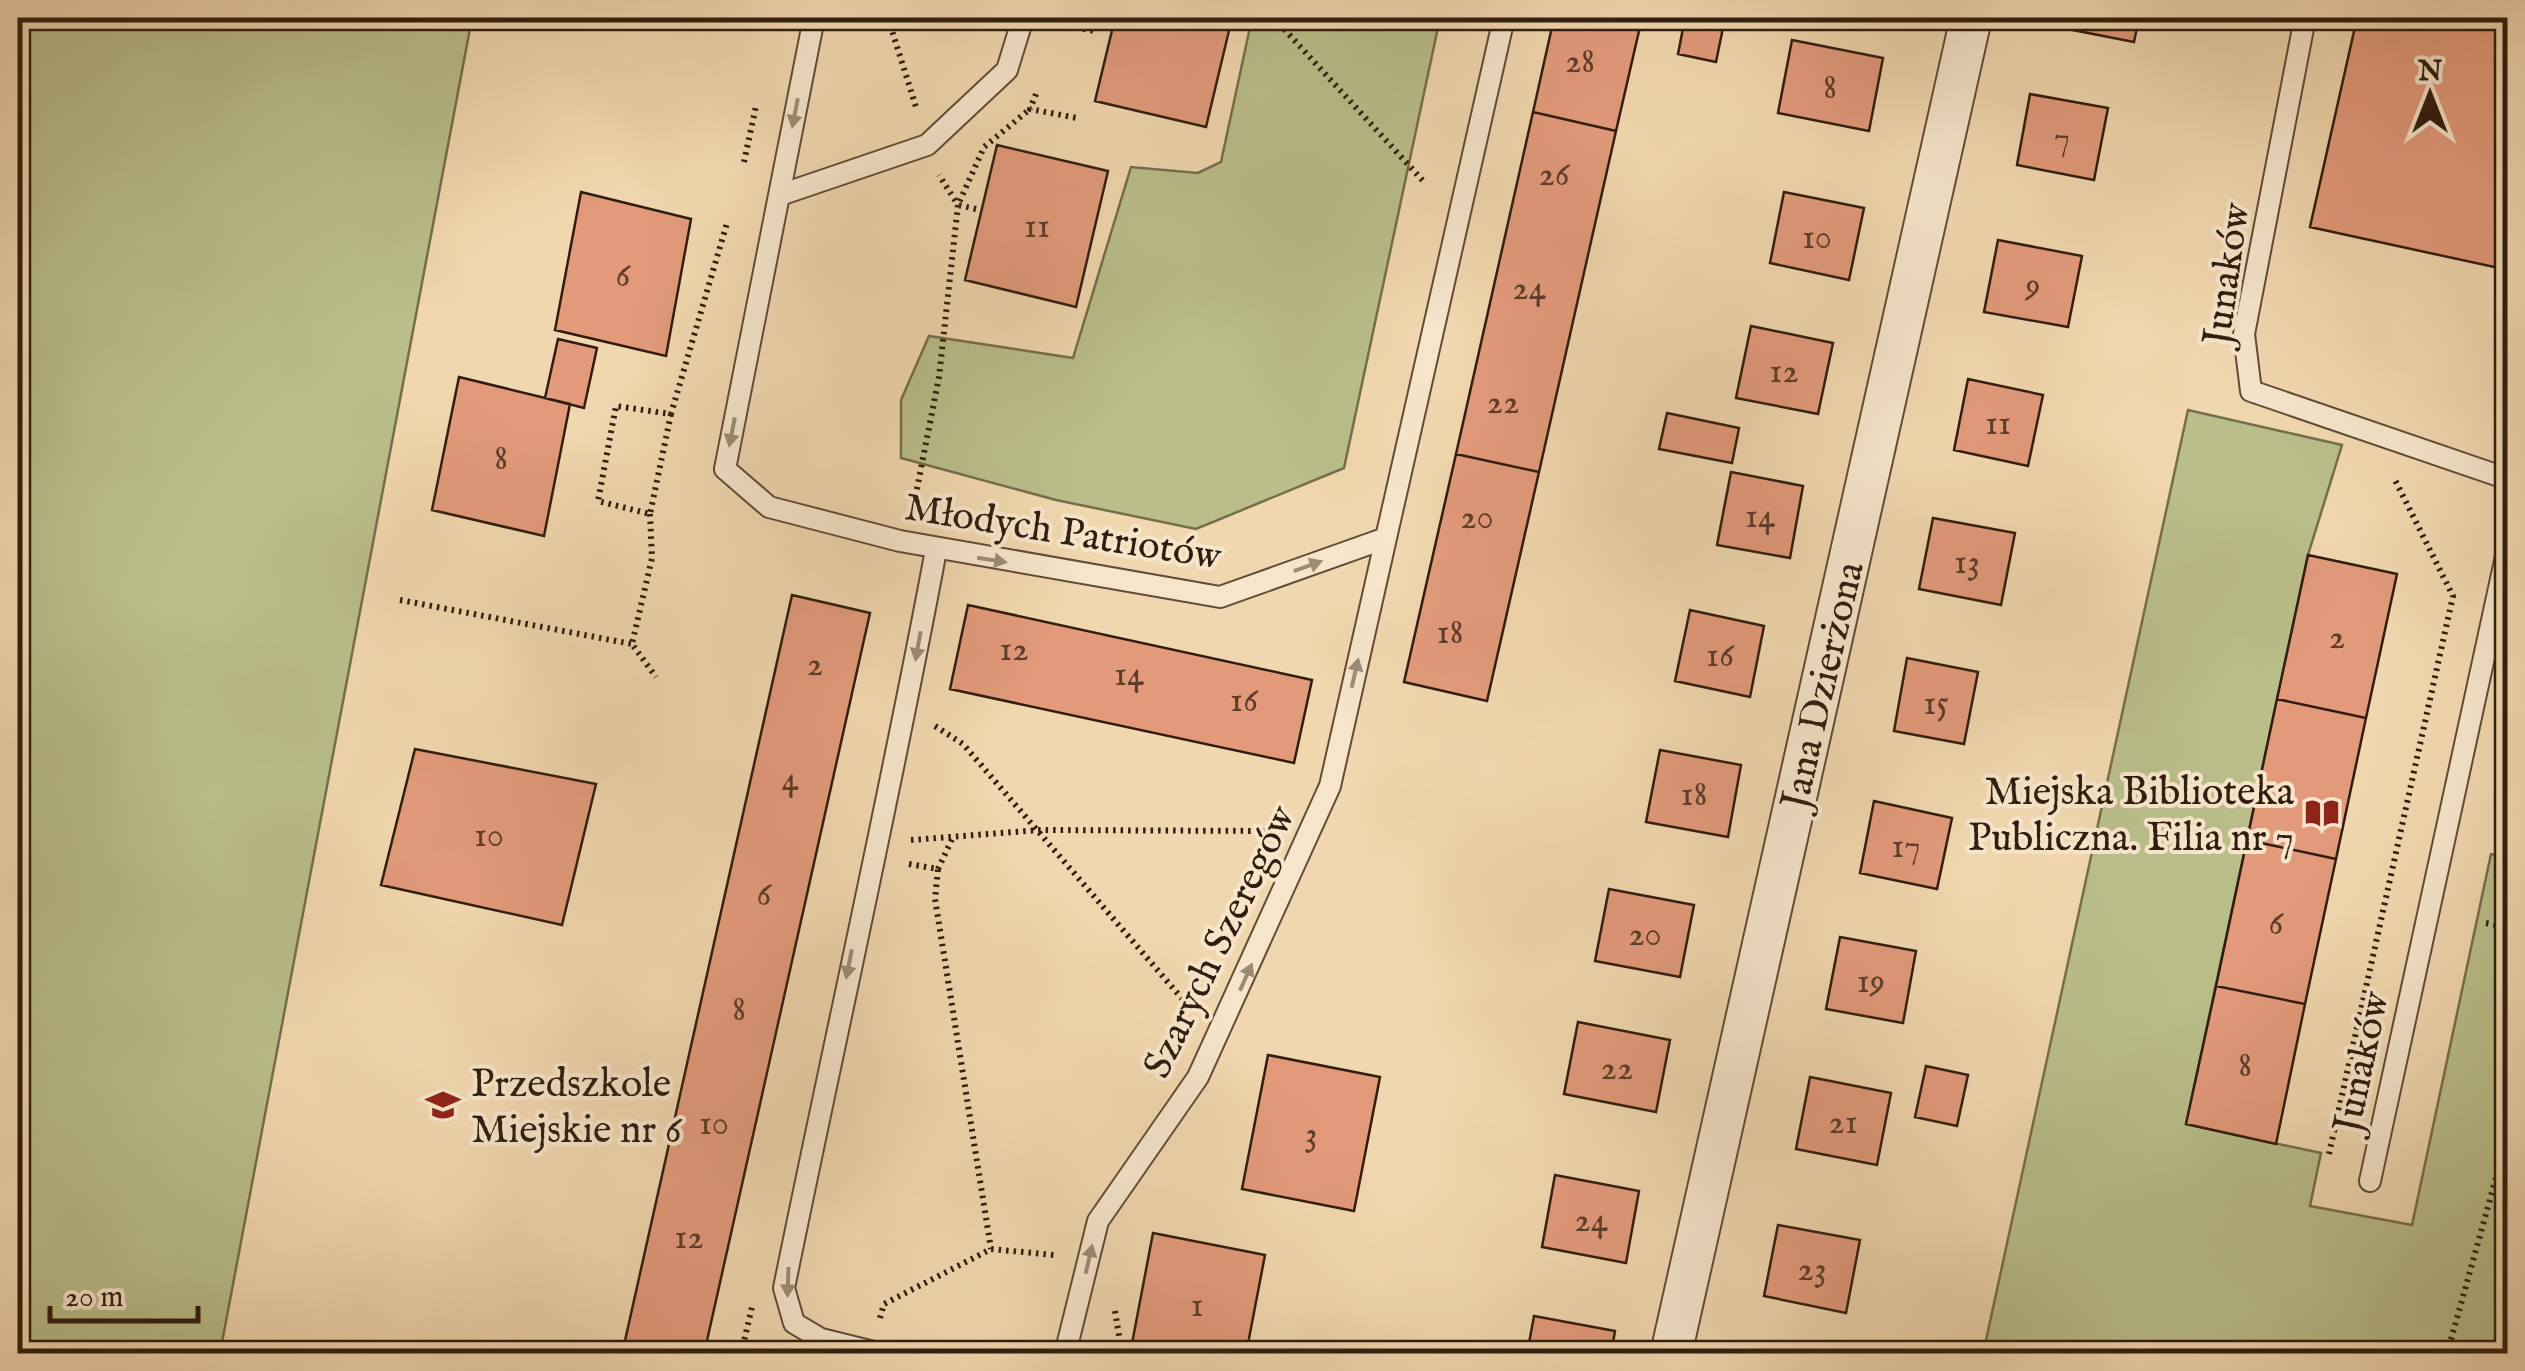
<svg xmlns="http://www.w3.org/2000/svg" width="2525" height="1371" font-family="'IM FELL English',serif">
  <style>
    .green { fill: #b9be8b; stroke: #756e4d; stroke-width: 2.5 }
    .building { fill: #e29a7b; stroke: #311d0f; stroke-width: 2.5 }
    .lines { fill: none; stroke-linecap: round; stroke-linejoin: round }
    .service-casing { stroke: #614c37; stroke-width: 24 }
    .minor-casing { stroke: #614c37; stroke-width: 44 }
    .path { stroke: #311d0f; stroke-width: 6; stroke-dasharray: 2.5 5; stroke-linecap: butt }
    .service { stroke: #f6e5cb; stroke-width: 20 }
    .minor { stroke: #f6e5cb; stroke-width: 40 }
    .oneway { fill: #9d8b76 }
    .labels { text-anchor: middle; stroke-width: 8; stroke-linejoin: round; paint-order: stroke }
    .number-label { font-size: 35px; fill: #5d3c2a }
    .street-label { font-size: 40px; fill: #311d0f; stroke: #f6e5cb }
    .poi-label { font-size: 40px; fill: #311d0f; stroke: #f6e5cb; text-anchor: end }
  </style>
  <rect width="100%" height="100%" fill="#f1d7af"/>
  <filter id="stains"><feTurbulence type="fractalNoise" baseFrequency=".002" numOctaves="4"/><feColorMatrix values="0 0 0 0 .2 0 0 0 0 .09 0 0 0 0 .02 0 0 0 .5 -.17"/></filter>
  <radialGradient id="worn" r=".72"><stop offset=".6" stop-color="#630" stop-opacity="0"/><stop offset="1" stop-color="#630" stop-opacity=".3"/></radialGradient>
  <path class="green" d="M18 18H472L220 1353H18Z
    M1252 18H1440L1344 468 1196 529 1056 500 901 458V400L929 336 1073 358 1131 167 1198 173 1221 162Z
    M2188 410 2342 445 2308 555 2186 1124 2321 1153 2310 1206 2412 1225 2491 854 2507 858V1353L1983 1354Z"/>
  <path class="building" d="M1115 18H1232L1206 127 1095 101Z
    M1554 18H1642L1616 131 1533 112Z
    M1685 18H1725L1716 62 1678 54Z
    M2044 18H2139L2134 42 2042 24Z
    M2357 18H2508V270L2310 227Z
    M1792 40 1883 58 1869 131 1778 113Z
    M2030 94 2108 108 2094 180 2017 165Z
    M1533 112 1616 131 1539 472 1456 454Z
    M997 145 1108 171 1076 307 965 280Z
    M581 192 691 219 666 356 555 330Z
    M1784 192 1864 208 1849 280 1770 263Z
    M1998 240 2082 256 2068 327 1984 312Z
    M1751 326 1833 343 1818 414 1736 398Z
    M558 339 597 348 584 408 545 398Z
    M459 377 570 404 544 536 432 510Z
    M1968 379 2043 395 2028 466 1954 450Z
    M1667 413 1739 428 1732 463 1659 449Z
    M1456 454 1539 472 1487 701 1404 682Z
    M1731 472 1803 486 1790 558 1717 545Z
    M1933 518 2015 533 2001 605 1919 589Z
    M2308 555 2397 574 2366 718 2277 699Z
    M792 595 870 613 704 1354H622Z
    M968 605 1312 680 1294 763 950 689Z
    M1690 610 1764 626 1750 697 1675 681Z
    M1907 658 1978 672 1964 744 1894 731Z
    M2277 699 2366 718 2336 859 2247 840Z
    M415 749 596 784 562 925 381 885Z
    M1660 750 1741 765 1728 837 1646 822Z
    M1874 801 1952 818 1937 889 1860 873Z
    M2247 840 2336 859 2305 1004 2216 986Z
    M1609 889 1694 905 1680 977 1595 961Z
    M1840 937 1916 951 1903 1023 1826 1009Z
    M2216 986 2305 1004 2276 1144 2186 1124Z
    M1578 1022 1670 1040 1656 1112 1564 1094Z
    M1268 1055 1380 1077 1354 1211 1242 1189Z
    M1926 1066 1968 1075 1957 1126 1915 1117Z
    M1810 1077 1891 1093 1877 1165 1796 1149Z
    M1555 1175 1639 1191 1626 1263 1542 1247Z
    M1778 1225 1860 1240 1846 1313 1764 1296Z
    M1153 1233 1265 1255 1246 1354H1130Z
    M1534 1316 1615 1331 1611 1354H1527Z"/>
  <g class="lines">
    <g class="service-casing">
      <path id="service" d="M814 18 725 469 769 507 900 541 1220 597 1386 538 1504 18
        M2305 18 2244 334 2251 391 2508 479
        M780 195 927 145 1007 70 1023 18
        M2370 1181 2508 547
        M882 1354 821 1339 794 1323 784 1288C834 1042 890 797 936 550
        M1065 1354 1098 1221 1198 1077 1330 786 1386 538"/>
    </g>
    <g class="minor-casing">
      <path id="minor" d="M1671 1354 1971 18"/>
    </g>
    <path class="path" d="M888 18 916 107
      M1274 18 1425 183
      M1061 25 1095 31
      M1036 94 1030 109 1077 118
      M744 162 756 106
      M976 209 958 205 984 147 1030 109
      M671 414 650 514 598 501 616 406 671 414 727 223
      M914 504 939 377 958 205 939 175
      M650 514 652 558 632 644 656 677
      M400 600 632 644
      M935 726 963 744 1191 1009
      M911 840 1040 830 1273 831
      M909 864 938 869 935 899 991 1249
      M938 869 953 837
      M2486 923 2508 927
      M2329 1154 2453 596 2394 478
      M1115 1311 1122 1354
      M880 1318 884 1304 991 1249 1054 1255
      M741 1354 752 1307
      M2447 1354 2508 1135"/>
    <use href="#service" class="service"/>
    <use href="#minor" class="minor"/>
  </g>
  <defs><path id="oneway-solid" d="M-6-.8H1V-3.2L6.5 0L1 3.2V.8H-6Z" transform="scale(2.5)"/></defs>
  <g class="oneway">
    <use href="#oneway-solid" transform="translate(795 113) rotate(101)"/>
    <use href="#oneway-solid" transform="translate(732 432) rotate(101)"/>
    <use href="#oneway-solid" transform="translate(992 560) rotate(9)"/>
    <use href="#oneway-solid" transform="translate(1308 566) rotate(-20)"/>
    <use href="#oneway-solid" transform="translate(918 646) rotate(100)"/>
    <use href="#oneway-solid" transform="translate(1355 673) rotate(-77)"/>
    <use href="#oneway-solid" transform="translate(849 964) rotate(101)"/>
    <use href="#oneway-solid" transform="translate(1246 977) rotate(-66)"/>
    <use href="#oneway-solid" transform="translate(1089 1259) rotate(-77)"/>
    <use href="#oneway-solid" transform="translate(788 1282) rotate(92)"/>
  </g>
  <defs>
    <g id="library-bare" transform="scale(2.7)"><path d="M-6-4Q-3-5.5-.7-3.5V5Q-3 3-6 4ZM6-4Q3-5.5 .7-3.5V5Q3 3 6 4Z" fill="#8f2418" stroke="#f6e5cb" stroke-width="2.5" paint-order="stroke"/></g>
    <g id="school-bare" transform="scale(2.7)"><path d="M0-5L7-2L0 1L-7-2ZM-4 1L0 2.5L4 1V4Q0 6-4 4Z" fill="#8f2418" stroke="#f6e5cb" stroke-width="2.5" paint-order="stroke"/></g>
  </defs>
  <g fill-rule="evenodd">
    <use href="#library-bare" x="2322" y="813"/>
    <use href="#school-bare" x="443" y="1105"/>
  </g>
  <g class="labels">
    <g class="number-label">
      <text x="1580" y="72">28</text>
      <text x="1830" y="98">8</text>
      <text x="2062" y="149">7</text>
      <text x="1554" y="185">26</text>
      <text x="1037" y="237">11</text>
      <text x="1817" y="248">10</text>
      <text x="623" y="286">6</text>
      <text x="2033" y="296">9</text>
      <text x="1529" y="299">24</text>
      <text x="1784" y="382">12</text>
      <text x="1503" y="413">22</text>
      <text x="1998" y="434">11</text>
      <text x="501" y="469">8</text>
      <text x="1760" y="527">14</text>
      <text x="1477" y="528">20</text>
      <text x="1967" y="573">13</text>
      <text x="1450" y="643">18</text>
      <text x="2337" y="648">2</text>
      <text x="1014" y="660">12</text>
      <text x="1720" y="666">16</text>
      <text x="815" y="675">2</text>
      <text x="1129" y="685">14</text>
      <text x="1244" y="711">16</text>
      <text x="1936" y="714">15</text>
      <text x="790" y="790">4</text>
      <text x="1694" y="805">18</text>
      <text x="489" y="846">10</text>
      <text x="1906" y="857">17</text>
      <text x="764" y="905">6</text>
      <text x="2276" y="934">6</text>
      <text x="1645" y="945">20</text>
      <text x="1871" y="992">19</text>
      <text x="739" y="1020">8</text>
      <text x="2245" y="1076">8</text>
      <text x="1617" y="1079">22</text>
      <text x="1843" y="1133">21</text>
      <text x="714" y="1134">10</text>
      <text x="1311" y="1145">3</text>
      <text x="1591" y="1231">24</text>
      <text x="689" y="1248">12</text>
      <text x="1812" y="1280">23</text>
      <text x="1197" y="1316">1</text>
    </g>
    <g class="street-label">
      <text transform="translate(2225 274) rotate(-82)" y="14">Junaków</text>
      <text transform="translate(1063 530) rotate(9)" y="14">Młodych Patriotów</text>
      <text transform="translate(1821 685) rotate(-77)" y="14">Jana Dzierżona</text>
      <text transform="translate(1218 941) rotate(-64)" y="14">Szarych Szeregów</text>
      <text transform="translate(2360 1062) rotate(-78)" y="14">Junaków</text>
    </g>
    <g class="poi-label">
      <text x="2294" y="804">Miejska Biblioteka<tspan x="2294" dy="46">Publiczna. Filia nr 7</tspan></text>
      <text x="471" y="1096" text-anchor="start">Przedszkole<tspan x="471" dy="46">Miejskie nr 6</tspan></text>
    </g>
  </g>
  <rect width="2525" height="1371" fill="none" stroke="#f1d7af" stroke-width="60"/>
  <rect x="20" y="20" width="2485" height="1331" fill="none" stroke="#311d0f" stroke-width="5"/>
  <rect x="30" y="30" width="2465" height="1311" fill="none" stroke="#311d0f" stroke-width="2.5"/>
  <g transform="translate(2430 95)" stroke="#f6e5cb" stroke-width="8" paint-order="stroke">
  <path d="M0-8L18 38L0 25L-18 38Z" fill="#311d0f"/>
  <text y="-15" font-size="28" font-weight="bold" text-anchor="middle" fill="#311d0f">N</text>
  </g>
  <path d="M50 1306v15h148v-15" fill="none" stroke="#311d0f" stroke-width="5"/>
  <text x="65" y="1306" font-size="30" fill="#311d0f" stroke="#f6e5cb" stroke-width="8" paint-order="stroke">20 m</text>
  <rect width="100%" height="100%" filter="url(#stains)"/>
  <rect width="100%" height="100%" fill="url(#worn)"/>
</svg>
